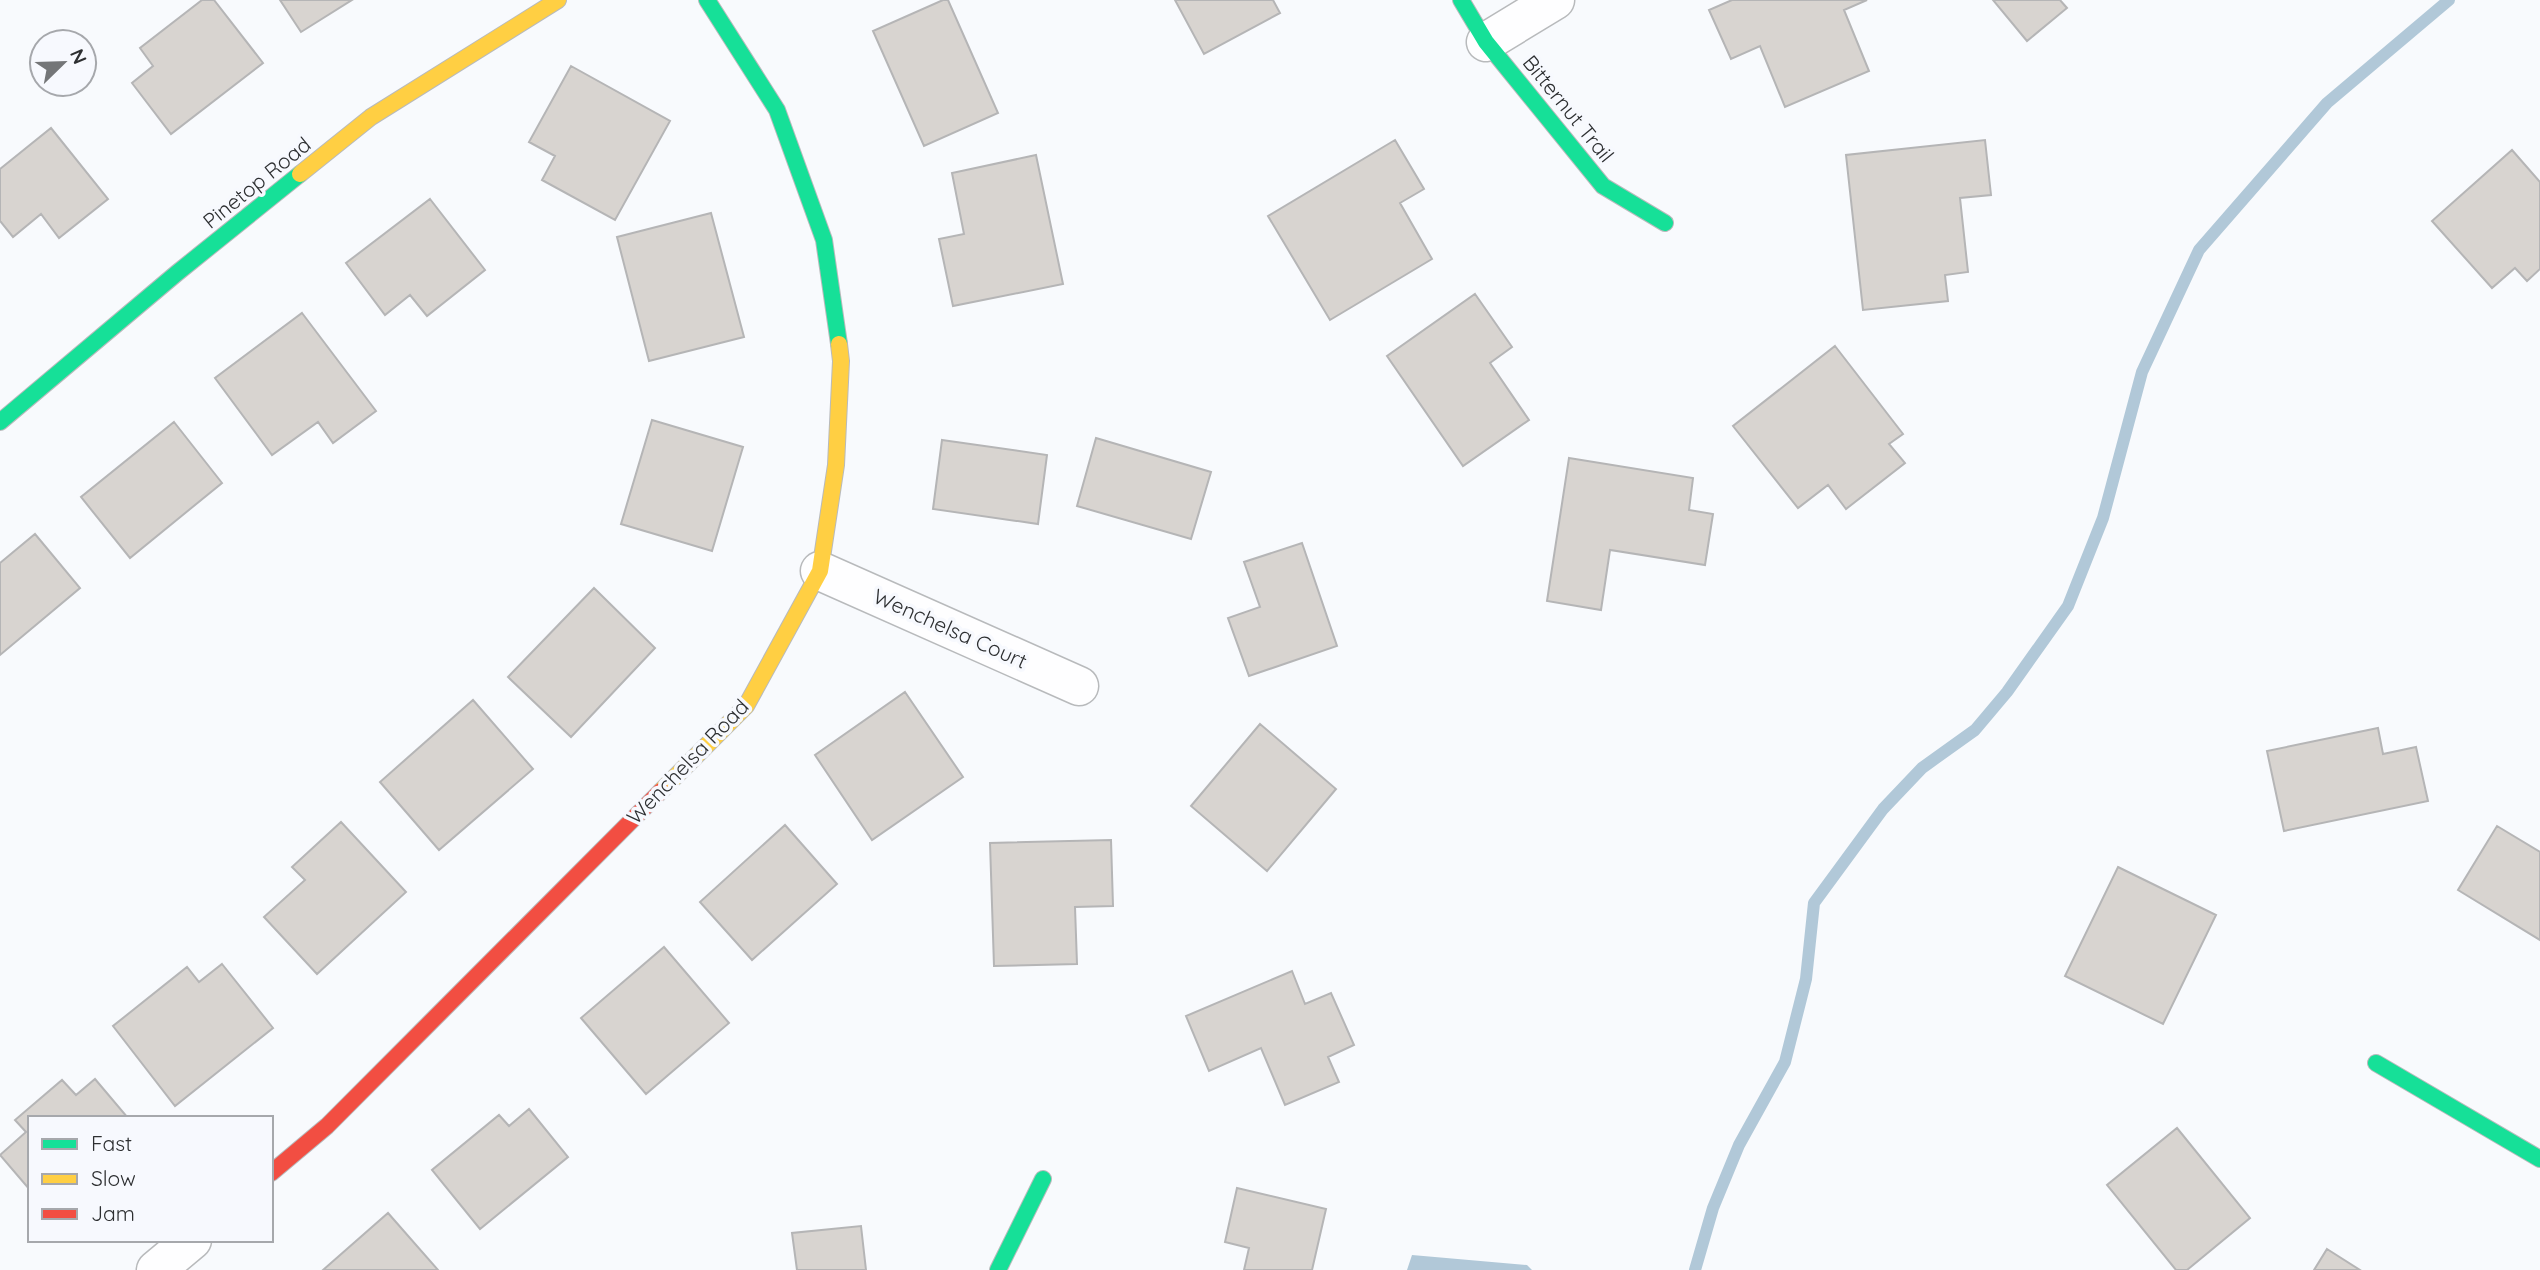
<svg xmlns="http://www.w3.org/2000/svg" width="2540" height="1270" font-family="Quicksand,sans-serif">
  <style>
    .water { fill: #b1c8d8 }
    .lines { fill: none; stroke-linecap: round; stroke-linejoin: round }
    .stream { stroke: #b1c8d8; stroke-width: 12 }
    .building { fill: #d8d4d0; stroke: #b5b5b6; stroke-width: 2 }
    .street-casing { stroke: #b8babc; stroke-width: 41 }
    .fast-casing { stroke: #b8babc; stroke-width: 18 }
    .slow-casing { stroke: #b8babc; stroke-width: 18 }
    .jam-casing { stroke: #b8babc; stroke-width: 18 }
    .street { stroke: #fefeff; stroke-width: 38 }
    .fast { stroke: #16e098; stroke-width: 16 }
    .slow { stroke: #ffcf43; stroke-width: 16 }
    .jam { stroke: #f24e42; stroke-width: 16 }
    .labels { text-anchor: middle; stroke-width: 7; stroke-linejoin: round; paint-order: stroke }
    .street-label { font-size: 21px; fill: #2d2f31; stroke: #f7f9fe }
  </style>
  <rect width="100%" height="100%" fill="#f8fafd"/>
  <path class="water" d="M1412 1255 1527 1265 1532 1270H1407Z"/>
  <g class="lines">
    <path class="stream" d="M1695 1270 1713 1208 1739 1145 1785 1062 1806 979 1814 903 1883 809 1922 768 1975 730 2007 692 2068 606 2103 518 2142 372 2199 250 2327 103 2449 0"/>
  </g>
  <path class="building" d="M202 0H214L263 63 171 134 132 83 153 66 140 48Z
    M280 0H352L301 32Z
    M943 0H948L998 113 924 146 873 31Z
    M1175 0H1273L1280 13 1204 54Z
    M1732 0H1867L1844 10 1869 71 1785 107 1760 46 1731 59 1709 10Z
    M1993 0H2060L2067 8 2027 41Z
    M571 66 670 121 615 220 542 180 555 156 529 142Z
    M51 128 108 199 59 238 41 214 13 237 0 221V169Z
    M1395 140 1424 189 1400 203 1432 259 1330 320 1268 216Z
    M1985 140 1991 195 1960 198 1968 272 1945 275 1948 301 1863 310 1846 155Z
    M2512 150 2540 182V269L2527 281 2515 268 2492 288 2432 221Z
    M1036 155 1063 284 953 306 939 239 964 234 952 173Z
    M430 199 485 270 427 316 410 295 385 315 346 263Z
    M711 213 744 337 649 361 617 237Z
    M1475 294 1512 347 1490 363 1529 420 1463 466 1387 356Z
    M302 313 376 411 333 443 318 422 272 455 215 378Z
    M1835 346 1903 434 1889 444 1905 463 1846 509 1828 485 1798 508 1733 426Z
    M652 420 743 447 712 551 621 524Z
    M174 422 222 483 130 558 81 497Z
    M1096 438 1211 472 1191 539 1077 506Z
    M942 440 1047 455 1038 524 933 509Z
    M1569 458 1693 478 1689 510 1713 514 1705 565 1610 550 1601 610 1547 601Z
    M35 534 80 588 0 655V563Z
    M1302 543 1337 646 1249 676 1228 618 1260 607 1244 562Z
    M594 588 655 648 571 737 508 677Z
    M905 692 963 777 872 840 815 755Z
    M473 700 533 769 439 850 380 782Z
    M1260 724 1336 789 1267 871 1191 806Z
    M2378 728 2383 754 2416 747 2428 801 2284 831 2267 751Z
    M341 822 406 892 317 974 264 917 305 880 292 867Z
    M785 825 837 884 752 960 700 902Z
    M2497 826 2540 852V940L2458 890Z
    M1111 840 1113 906 1075 907 1077 964 994 966 990 843Z
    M2118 867 2216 915 2163 1024 2065 976Z
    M664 947 729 1023 646 1094 581 1018Z
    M222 964 273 1028 175 1106 113 1026 187 967 199 982Z
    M1292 971 1305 1004 1331 993 1354 1045 1328 1057 1339 1082 1285 1105 1261 1048 1209 1071 1186 1016Z
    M95 1079 128 1118H30V1190L0 1155 26 1132 15 1120 62 1080 76 1095Z
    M529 1109 568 1157 480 1229 432 1170 499 1115 509 1126Z
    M2177 1128 2250 1218 2187 1270H2176L2107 1185Z
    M1237 1188 1326 1209 1312 1270H1244L1249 1248 1225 1242Z
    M388 1213 438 1270H323Z
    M861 1226 866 1270H797L792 1233Z
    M2327 1249 2360 1270H2314Z"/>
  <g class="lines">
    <g class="street-casing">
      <path id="street" d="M1486 42 1555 0
        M820 571 1079 686
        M156 1270 192 1240"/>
    </g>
    <g class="fast-casing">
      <path id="fast" d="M707 0 777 110 824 240 839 344
        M1461 0 1486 42 1603 186 1665 223
        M0 422 177 273 300 174
        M2376 1063 2540 1159
        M998 1270 1043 1179"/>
    </g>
    <g class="slow-casing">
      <path id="slow" d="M300 174 371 117 558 0
        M661 791 746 706 820 571 836 465 841 361 839 344"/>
    </g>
    <g class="jam-casing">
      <path id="jam" d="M271 1173 327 1126 661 791"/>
    </g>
    <use href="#street" class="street"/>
    <use href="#fast" class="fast"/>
    <use href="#slow" class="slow"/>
    <use href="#jam" class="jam"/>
  </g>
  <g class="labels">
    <g class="street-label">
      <text transform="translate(1568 109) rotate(51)" y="7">Bitternut Trail</text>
      <text transform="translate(257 183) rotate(-39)" y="7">Pinetop Road</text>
      <text transform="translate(950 629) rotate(24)" y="7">Wenchelsa Court</text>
      <text transform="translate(688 762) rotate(-46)" y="7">Wenchelsa Road</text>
    </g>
  </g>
  <rect x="28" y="1116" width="245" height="126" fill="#f7f9fe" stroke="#a6a8ac" stroke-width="2"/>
  <rect x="42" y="1139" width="35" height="10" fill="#16e098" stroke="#a6a8ac" stroke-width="2"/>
  <text x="91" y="1151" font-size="21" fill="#2d2f31">Fast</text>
  <rect x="42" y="1174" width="35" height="10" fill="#ffcf43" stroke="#a6a8ac" stroke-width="2"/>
  <text x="91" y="1186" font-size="21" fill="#2d2f31">Slow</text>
  <rect x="42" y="1209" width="35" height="10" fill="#f24e42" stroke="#a6a8ac" stroke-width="2"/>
  <text x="91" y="1221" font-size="21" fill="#2d2f31">Jam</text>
  <g transform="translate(63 63) rotate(67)"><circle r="33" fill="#f7f9fe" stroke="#a6a8ac" stroke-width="2"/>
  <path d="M0-5L12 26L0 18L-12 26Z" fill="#747678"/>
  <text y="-10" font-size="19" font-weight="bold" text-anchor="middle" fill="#2d2f31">N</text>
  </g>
</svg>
